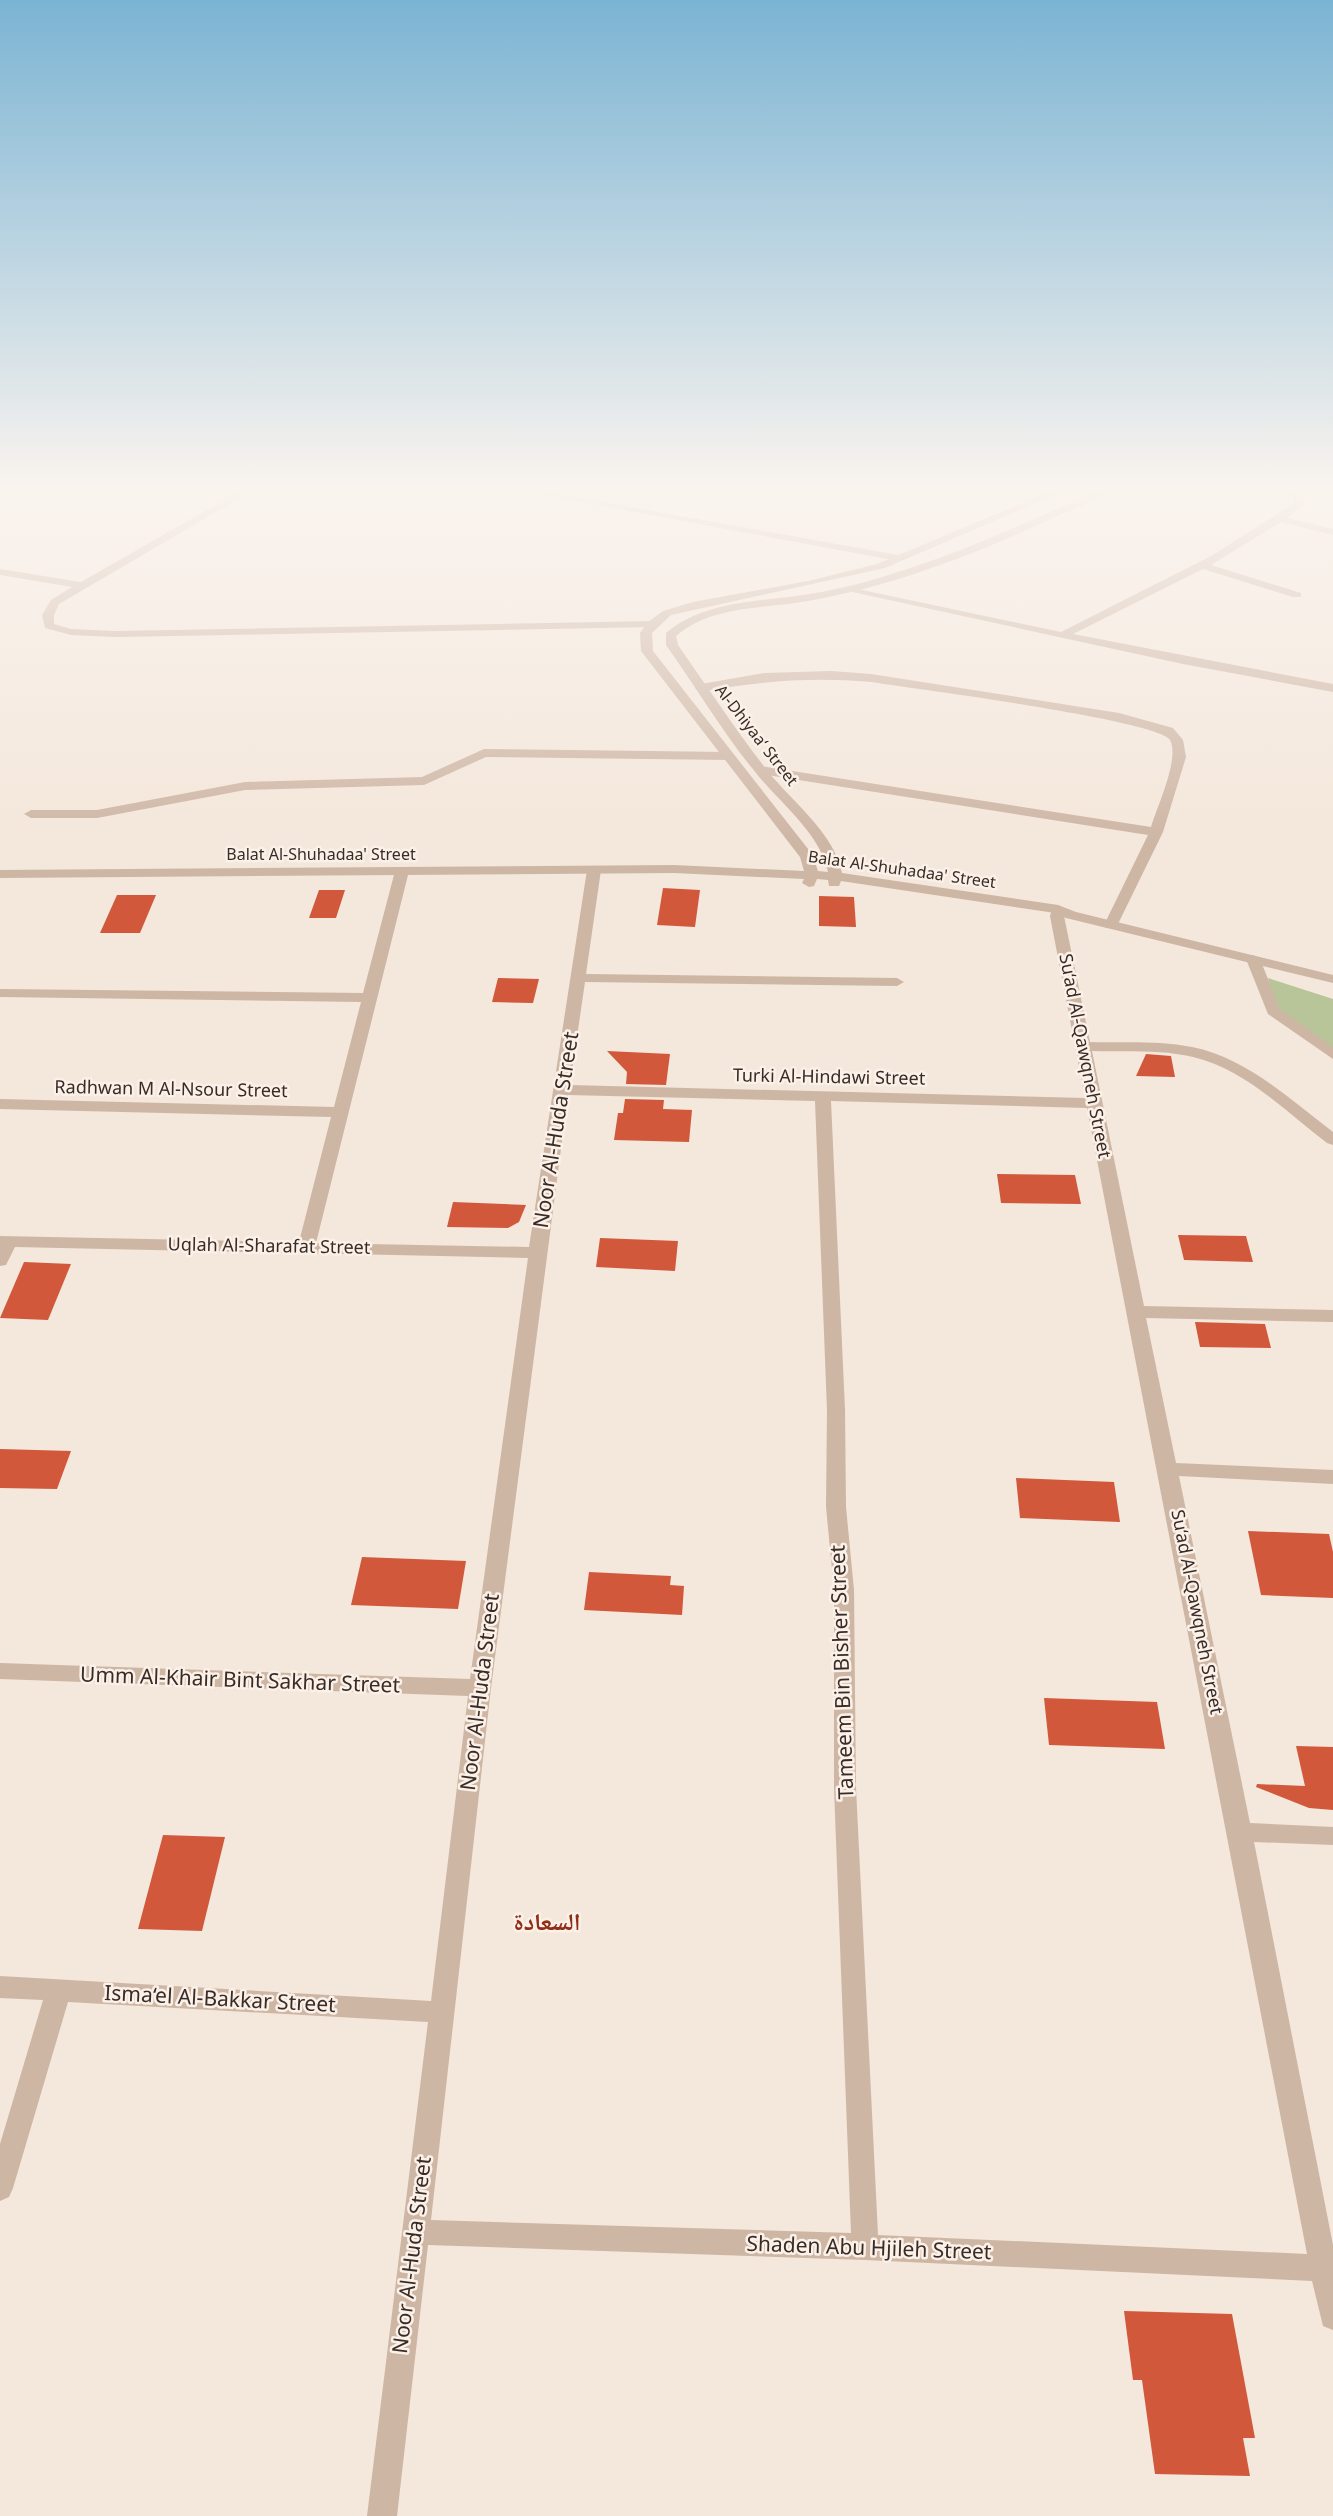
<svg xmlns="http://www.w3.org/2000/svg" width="1333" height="2516" font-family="'Noto Sans','Noto Naskh Arabic',sans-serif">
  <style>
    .green { fill: #b8c599 }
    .building { fill: #d2583b }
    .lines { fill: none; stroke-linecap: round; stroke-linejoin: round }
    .service { fill: #ceb6a5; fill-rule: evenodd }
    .minor { fill: #ceb6a5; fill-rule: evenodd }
    .tertiary { fill: #ceb6a5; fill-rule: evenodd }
    .labels { text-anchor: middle; stroke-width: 5; stroke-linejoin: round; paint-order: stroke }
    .far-street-label { font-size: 16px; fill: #392c27; stroke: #fbf1e8 }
    .street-label { font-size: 18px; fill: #392c27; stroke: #fbf1e8 }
    .near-street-label { font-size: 21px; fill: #392c27; stroke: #fbf1e8 }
    .near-quarter-label { font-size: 24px; font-weight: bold; fill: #902e18; stroke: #fbf1e8 }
  </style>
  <rect width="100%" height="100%" fill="#f4e7db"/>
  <path class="green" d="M1268 978 1333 999V1049L1277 1013Z"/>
  <path class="building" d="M663 888 700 890 695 927 657 925Z
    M319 890H345L336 918H309Z
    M117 895H156L140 933H100Z
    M819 896 854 897 856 927 819 926Z
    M498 978 539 979 533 1003 492 1002Z
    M607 1051 670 1054 666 1085 626 1084 627 1072Z
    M1146 1054 1171 1056 1175 1077 1136 1076Z
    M625 1099 664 1100 663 1109 692 1110 689 1142 614 1140 618 1113H623Z
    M997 1174 1075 1175 1081 1204 1001 1203Z
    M453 1202 526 1205 519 1222 508 1228 447 1227Z
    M1178 1235 1246 1236 1253 1262 1184 1260Z
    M600 1238 678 1241 675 1271 596 1267Z
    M24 1262 71 1264 48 1320 0 1318Z
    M1195 1322 1265 1324 1271 1348 1200 1347Z
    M0 1449 71 1451 57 1489 0 1488Z
    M1016 1478 1114 1482 1120 1522 1020 1518Z
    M1248 1531 1329 1534 1333 1552V1598L1261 1595Z
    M362 1557 466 1561 458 1609 351 1605Z
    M589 1572 671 1576 670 1585 684 1586 682 1615 584 1610Z
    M1044 1698 1157 1702 1165 1749 1049 1745Z
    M1296 1746 1333 1747V1810L1309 1808 1256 1787 1257 1784 1305 1786Z
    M163 1835 225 1837 202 1931 138 1929Z
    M1124 2311 1232 2314 1255 2438H1243L1250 2476 1155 2474 1142 2380H1133Z"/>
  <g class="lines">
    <path class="service" d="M484 749 729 752 735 756 729 760 486 757 424 785 245 790 97 818H31L24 814 31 810H97L245 782 422 777Z"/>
    <path class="minor" d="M240 491H252L59 604 54 615V624L71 629 116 631 652 621 658 624 652 627 116 637 71 635 45 628 42 615 51 600 72 587 0 575V569L81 582Z
      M522 491H541L898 555 903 558 898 561Z
      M770 491H780L773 496 768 493Z
      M1279 491C1292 490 1299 491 1306 503L1287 518 1333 529V535L1281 522 1211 565 1301 593V597H1293L1203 569 1073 634 1333 684V692L1183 664 843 590 848 587 1061 632 1211 556 1296 502 1293 498Z
      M831 671 871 674 1119 713 1173 728 1183 740 1186 757 1163 832 1116 928H1106L1104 925 1148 835 760 774 754 770 760 766 1151 827C1157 807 1180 758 1170 740 1159 720 909 688 871 682 811 677 760 681 701 692L695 688 701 684 764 673Z
      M594 866 601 870 586 974 897 978 904 982 897 986 585 982 570 1085 1085 1098 1050 916 1053 906 1058 905 1065 909 1064 916 1090 1042C1124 1043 1158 1040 1192 1047 1247 1058 1289 1099 1333 1132V1145L1327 1143C1286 1112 1245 1069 1193 1057 1160 1049 1125 1052 1092 1051L1144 1306 1333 1310V1322L1146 1318 1176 1463 1333 1470V1484L1179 1476 1250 1823 1333 1827V1845L1254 1842 1333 2245V2330L1323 2326 1312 2281 865 2260 428 2245 397 2516H367L428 2022 68 2002 13 2188 9 2197 0 2201V2144L43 2000 0 1998V1976L431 2001 468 1696 0 1679V1663L470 1679 528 1258 15 1247 6 1265 0 1266V1236L299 1242 331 1117 0 1109V1099L334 1107 361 1002 0 997V989L363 993 395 871 397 868H407L409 871 316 1243 529 1247 587 870ZM568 1095 815 1101 827 1410 826 1507 834 1590V1788L851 2233 431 2220 491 1688ZM831 1101 1087 1108 1307 2254 878 2235 856 1788 854 1590 846 1507 845 1410Z
      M1253 955 1260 959 1280 1009 1333 1047V1059L1268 1014 1246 959Z"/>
    <path class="tertiary" d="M1051 491H1064L885 568 671 615 652 633 653 651 812 854 818 871 828 872C821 834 779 802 756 773 723 733 696 687 666 645V633C704 601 757 602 803 595 830 591 856 585 882 577 955 555 1026 524 1095 491H1107C1096 502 1071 510 1055 517 976 554 894 586 808 601 764 609 712 605 676 636L678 645C706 685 733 726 763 765 787 798 834 831 842 873L1058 905 1076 912 1333 975V983L1066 918 1055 913 841 881 839 886H829L828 880 817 879 814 886 809 887 802 883 804 879 674 873 0 878V870L674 865 804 871 800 857 641 651 640 633 648 622 663 611 693 602 808 581 877 564Z"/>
  </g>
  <linearGradient id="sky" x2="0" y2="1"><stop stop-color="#7bb4d3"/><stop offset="0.58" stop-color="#faf4ef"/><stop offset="1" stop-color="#faf4ef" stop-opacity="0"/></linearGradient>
  <rect width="1333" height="843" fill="url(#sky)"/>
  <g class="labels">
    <g class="far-street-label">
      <text transform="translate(757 735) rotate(52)" y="6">Al-Dhiyaa‘ Street</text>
      <text x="321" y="860">Balat Al-Shuhadaa' Street</text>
      <text transform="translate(902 869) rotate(8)" y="6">Balat Al-Shuhadaa' Street</text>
    </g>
    <g class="street-label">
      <text transform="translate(1085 1056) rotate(79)" y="6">Su‘ad Al-Qawqneh Street</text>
      <text transform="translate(829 1077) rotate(1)" y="6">Turki Al-Hindawi Street</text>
      <text transform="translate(171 1089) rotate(1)" y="6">Radhwan M Al-Nsour Street</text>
      <text transform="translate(269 1246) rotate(1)" y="6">Uqlah Al-Sharafat Street</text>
      <text transform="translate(1197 1612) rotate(79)" y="6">Su‘ad Al-Qawqneh Street</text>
    </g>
    <g class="near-street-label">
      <text transform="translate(556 1130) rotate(-81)" y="7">Noor Al-Huda Street</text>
      <text transform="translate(842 1672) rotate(-92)" y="7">Tameem Bin Bisher Street</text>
      <text transform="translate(240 1680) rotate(2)" y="7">Umm Al-Khair Bint Sakhar Street</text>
      <text transform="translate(480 1692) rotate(-83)" y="7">Noor Al-Huda Street</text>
      <text transform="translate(220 1999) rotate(3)" y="7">Isma‘el Al-Bakkar Street</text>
      <text transform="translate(869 2248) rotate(2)" y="7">Shaden Abu Hjileh Street</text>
      <text transform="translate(412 2255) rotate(-83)" y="7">Noor Al-Huda Street</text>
    </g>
    <g class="near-quarter-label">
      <text x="547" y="1930">السعادة</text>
    </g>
  </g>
</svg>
